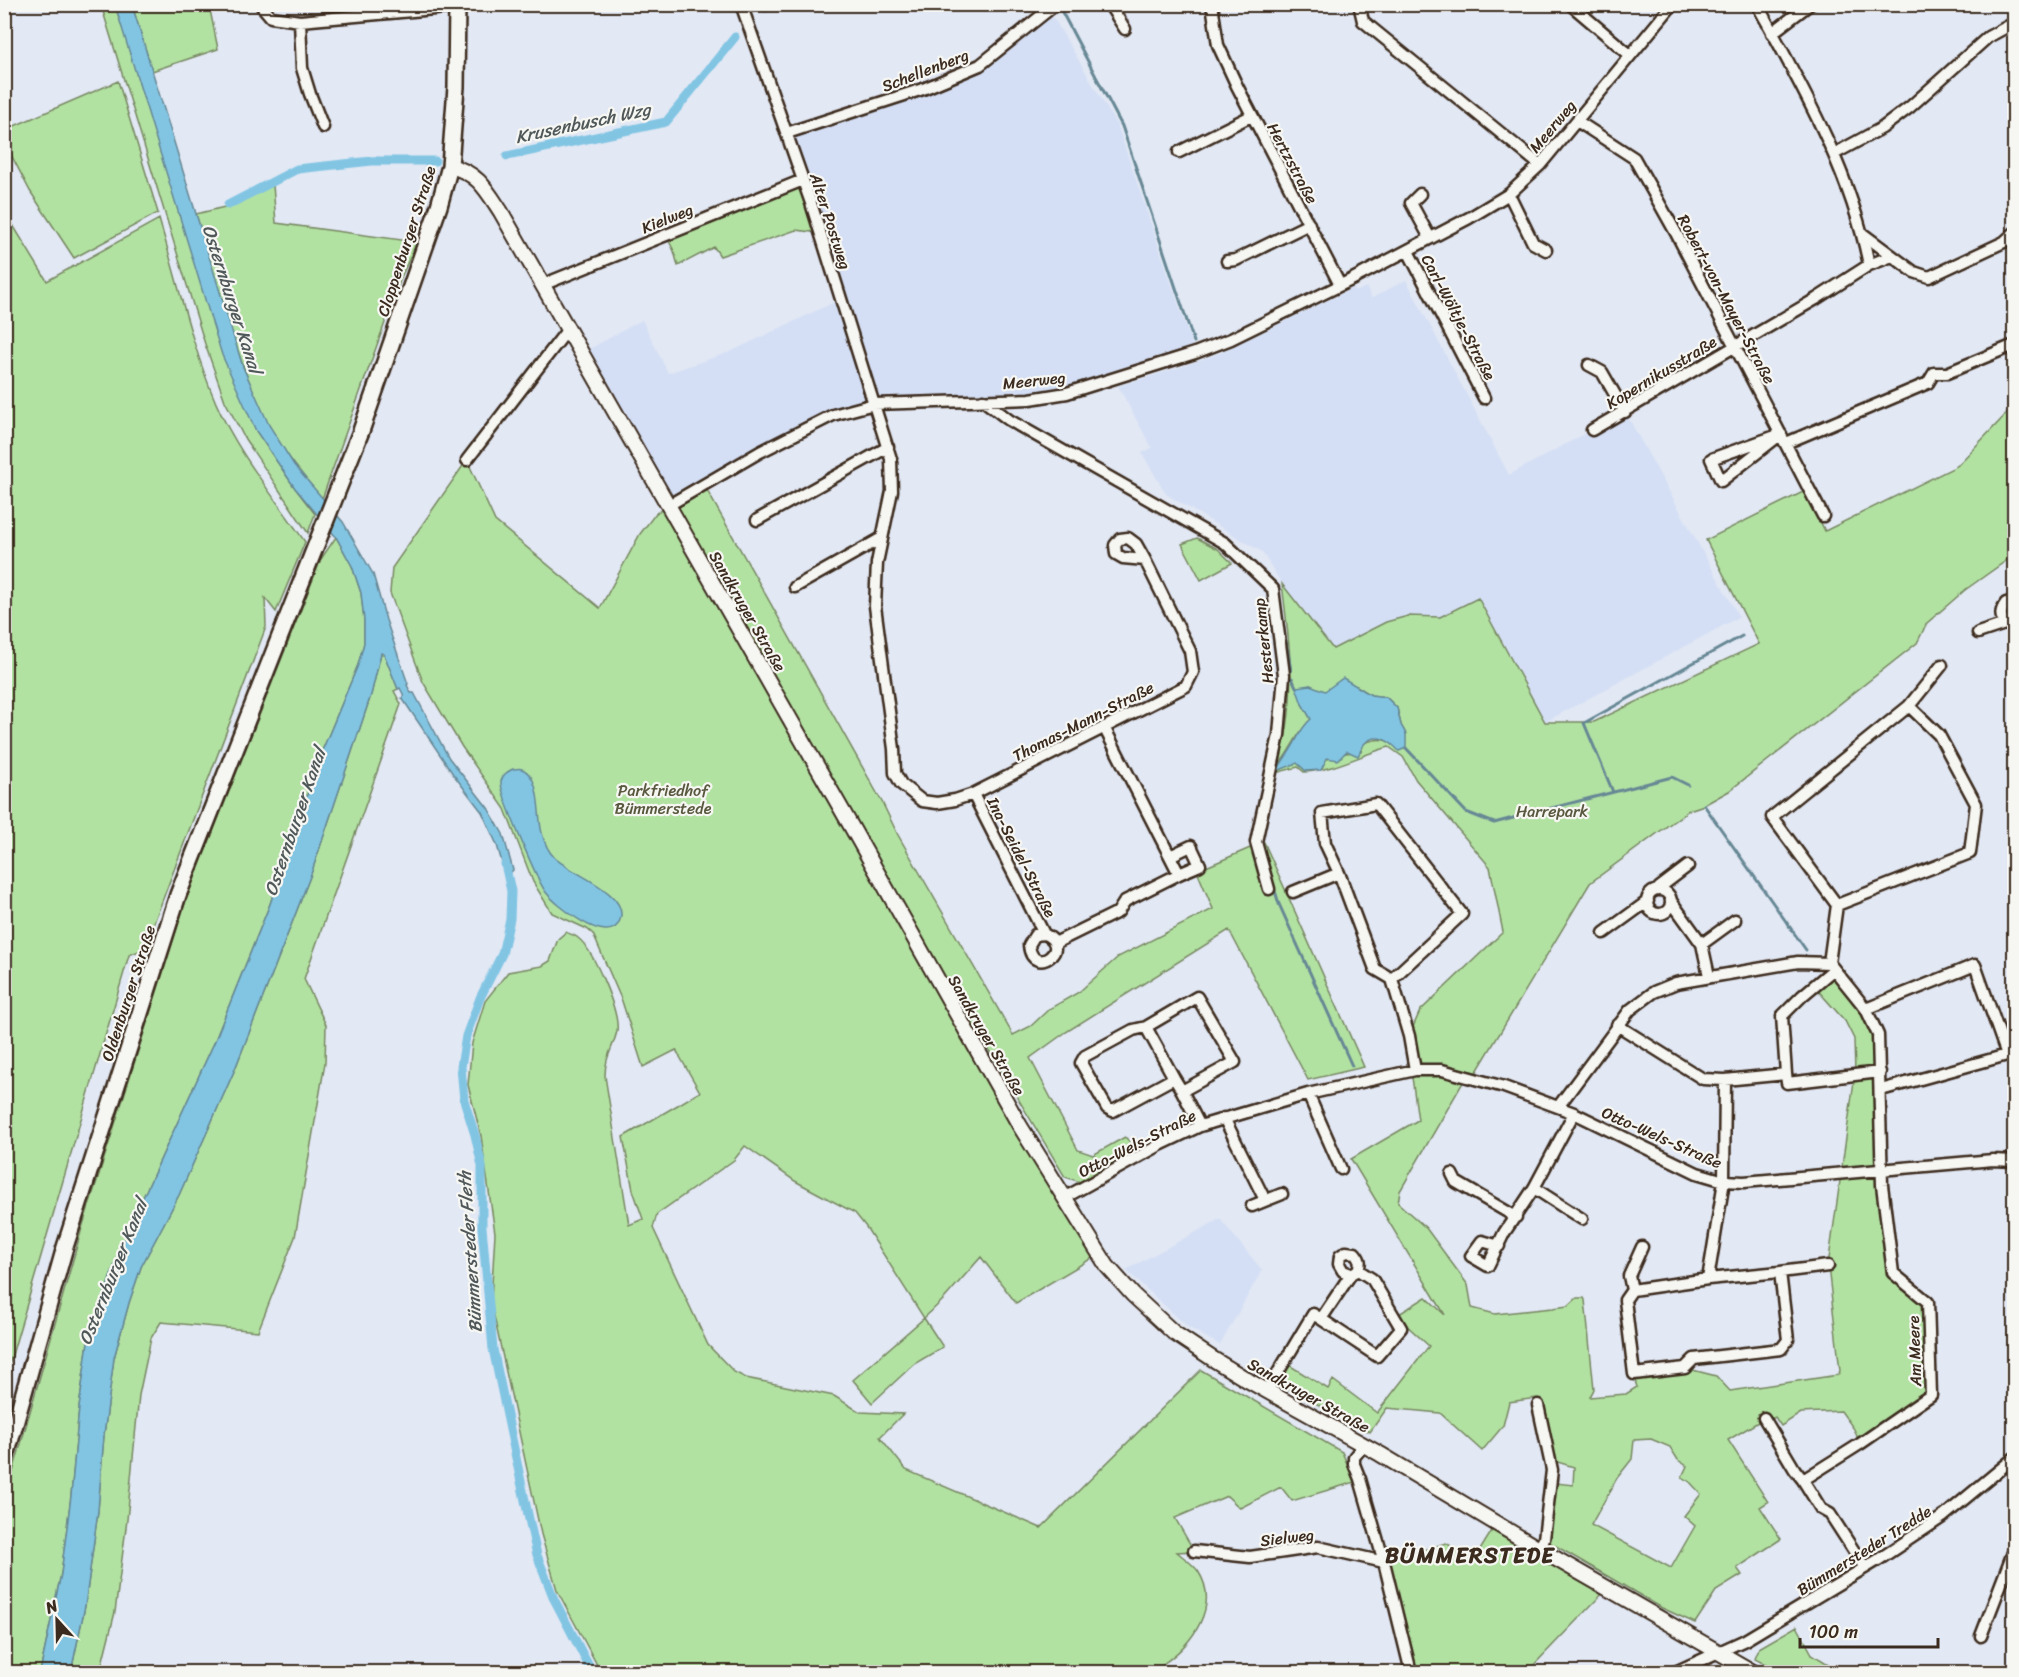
<svg xmlns="http://www.w3.org/2000/svg" width="2019" height="1677" font-family="Sriracha,sans-serif">
  <style>
    .built { fill: #d4dff5 }
    .green { fill: #b2e2a2; stroke: #768660; stroke-width: 1.5; fill-rule: evenodd }
    .water { fill: #82c5e3; stroke: #668794; stroke-width: 1.5 }
    .lines { fill: none; stroke-linecap: round; stroke-linejoin: round }
    .stream { stroke: #668794; stroke-width: 3 }
    .canal { stroke: #82c5e3; stroke-width: 9 }
    .minor-casing { stroke: #3b2a1e; stroke-width: 15 }
    .tertiary-casing { stroke: #3b2a1e; stroke-width: 18 }
    .secondary-casing { stroke: #3b2a1e; stroke-width: 20 }
    .minor { stroke: #f6f6f2; stroke-width: 10 }
    .tertiary { stroke: #f6f6f2; stroke-width: 14 }
    .secondary { stroke: #f6f6f2; stroke-width: 15 }
    .labels { text-anchor: middle; stroke-width: 4.5; stroke-linejoin: round; paint-order: stroke }
    .street-label { font-size: 16px; fill: #3b2a1e; stroke: #f6f6f2 }
    .park-label { font-size: 16px; fill: #59583f; stroke: #f6f6f2 }
    .water-label { font-size: 18px; font-style: italic; fill: #505859; stroke: #f6f6f2 }
    .district-label { font-size: 22px; font-weight: bold; letter-spacing: 1.5px; fill: #3b2a1e; stroke: #f6f6f2 }
  </style>
  <rect width="100%" height="100%" fill="#e2e8f4"/>
  <filter id="ink" filterUnits="userSpaceOnUse"><feTurbulence type="fractalNoise" baseFrequency=".0167" numOctaves="2"/><feDisplacementMap in="SourceGraphic" scale="12" xChannelSelector="R" yChannelSelector="G"/><feConvolveMatrix kernelMatrix="1 2 1 2 8 2 1 2 1" color-interpolation-filters="sRGB"/></filter>
  <g filter="url(#ink)">
    <path class="built" d="M1048 11 1056 22 1118 127 1195 353 1067 393 894 404 833 415 669 505 584 352 642 320 668 373 730 352 841 299 787 133 980 65Z
      M1406 280 1509 475 1625 412 1739 617 1545 722 1478 598 1440 617 1408 616 1386 622 1333 649 1282 584 1262 552 1166 494 1142 453 1152 448 1118 386 1178 368 1220 353 1353 288 1356 292 1366 287 1372 298Z
      M1220 1219 1262 1270 1220 1345 1188 1327 1126 1270Z"/>
    <path class="green" d="M101 5H115L256 431 295 488 315 514 308 533 245 439 225 401 205 344Z
      M132 5H209L218 49 152 71Z
      M118 81 158 213 74 258 30 191 5 143V130Z
      M803 180 820 233 796 230 720 256 714 247 678 266 674 251 666 235Z
      M273 185 276 223 417 242 402 275 322 499C303 475 282 451 268 424 235 357 217 285 196 214L233 205Z
      M5 212 47 281 159 219C177 279 192 347 216 403 237 452 275 498 305 542L276 612 265 598 266 627 144 949 129 955 5 1379Z
      M2014 406V555L1965 590 1927 623 1917 643 1729 791 1704 805 1689 810 1590 883 1473 1078 1466 1077 1400 1191 1398 1203 1426 1228 1468 1285 1472 1308 1495 1314 1553 1308 1568 1306 1577 1298H1584L1585 1300 1594 1389 1590 1397 1626 1394 1637 1387 1634 1378 1685 1368 1716 1376 1730 1391 1838 1375 1840 1371 1828 1266 1855 1074 1854 1039 1845 1021 1814 986 1834 969 1878 1035 1893 1273 1928 1302 1931 1395 1860 1444 1854 1429 1841 1411 1801 1413 1781 1426 1775 1417 1766 1423 1763 1419 1728 1440 1768 1502 1760 1507 1781 1539 1737 1568 1742 1575 1716 1591 1695 1623 1662 1608 1549 1542 1556 1483 1573 1485 1574 1467 1551 1460 1537 1398 1509 1402 1503 1426 1482 1451 1440 1413 1387 1408 1370 1432 1279 1384 1289 1365 1328 1389 1333 1380 1377 1413 1429 1346 1403 1322 1399 1314 1426 1297 1445 1315 1351 1159 1418 1120 1412 1077 1415 1070 1409 1036 1420 1011 1503 932 1490 867 1416 780 1403 757 1389 747C1360 755 1335 770 1304 772L1298 767 1275 773C1279 758 1285 743 1287 728 1295 680 1288 632 1282 584L1333 649 1386 622 1408 616 1440 617 1478 598 1545 722H1594L1759 644 1706 540 1805 491 1825 531 1957 466ZM1310 685 1325 692 1357 686 1371 695 1386 697 1397 708 1401 725 1406 734 1399 750C1387 738 1380 737 1364 743L1361 752C1339 751 1324 760 1306 771L1297 763 1281 762C1292 748 1298 731 1311 719L1302 704ZM1651 1439 1670 1447 1678 1460 1687 1466 1682 1477 1689 1481 1701 1494 1684 1516 1695 1526 1671 1568 1591 1525 1617 1478 1632 1459 1634 1440Z
      M467 460 495 521 600 608 640 534 656 513 704 485 882 802 898 835 1013 1035 1031 1026 1049 1009 1079 992 1118 957 1213 909 1197 871 1264 842 1364 1067 1308 1080 1229 930 1066 1032 1030 1058 1078 1150 1093 1155 1125 1137 1136 1148 1080 1182 1065 1177 969 1017 868 855 1099 1254 1016 1303 981 1257 944 1299 924 1318 943 1347 914 1364 872 1403 853 1380 924 1318 866 1227 855 1213 795 1181 745 1146 734 1160 657 1214 653 1228 708 1345 734 1372 746 1378 834 1396 860 1412 903 1414 880 1437 906 1470 1041 1528 1201 1370 1342 1452 1355 1482 1292 1501 1281 1487 1240 1508 1227 1496 1175 1518 1194 1551 1177 1552C1184 1558 1193 1564 1198 1571 1221 1606 1192 1644 1163 1664L1162 1672H598L596 1663 557 1590 541 1534 491 1302 495 1233 481 1136 468 1085 472 1043 485 1001 508 972 542 966 550 961 558 939 566 932C569 934 575 935 578 938 593 949 620 1013 617 1031 613 1049 605 1056 605 1076L629 1225 643 1219 633 1190 623 1137 700 1092 676 1050 643 1067 622 1001 593 934 587 929 552 913 533 882 505 809 462 747 423 682 390 593 392 568Z
      M336 537 352 566 361 593 364 620V643L358 665 322 751 270 904 214 1043 140 1204 139 1212 88 1342 79 1408 71 1496 61 1574 40 1672H5V1500L82 1228 186 900 321 559Z
      M1197 538 1218 549 1232 563 1201 580 1182 544Z
      M381 653 384 654 398 689 394 691 401 704 304 979 326 1025 325 1063 295 1237 258 1331 161 1322 151 1338 139 1395 127 1520 115 1612 100 1672H71L85 1606 98 1511 104 1435 114 1358 129 1303 141 1267 179 1195 235 1069 311 874 371 695Z
      M1493 1529 1604 1592 1527 1672H1411L1384 1562 1446 1543 1474 1560Z
      M1797 1626 1812 1654 1841 1672H1781L1755 1658 1759 1648Z"/>
    <path class="water" d="M115 5H132L243 367 269 425 294 465 343 522 373 574 386 620 408 684 407 685 411 693H414L449 758 488 808 503 834 513 870 506 877 497 845 482 812 453 774 402 698 404 696 400 688 398 689 384 654 381 653 371 695 311 874 235 1069 179 1195 141 1267 129 1303 114 1358 104 1435 98 1511 85 1606 71 1672H40L61 1574 71 1496 79 1408 88 1342 121 1246 139 1212 140 1204 214 1043 270 904 322 751 358 665 364 643V620L361 593 352 566 336 537 295 488 256 431 222 355Z
      M1343 678 1371 695 1386 697 1397 708 1401 725 1406 734V748L1399 751C1390 741 1377 732 1365 743 1362 746 1360 753 1358 756L1347 751 1338 760 1327 758 1321 770 1306 771 1297 763 1277 771C1281 763 1286 757 1291 749 1299 737 1299 730 1311 719L1302 704 1296 687 1310 685 1325 691Z
      M513 769C516 769 520 768 522 769 542 777 537 817 542 833 544 841 548 851 554 857 568 873 630 892 620 920 610 950 554 904 545 891 537 879 499 792 501 781 503 774 507 772 513 769Z"/>
    <g class="lines">
      <path class="stream" d="M1062 12 1122 126 1194 342
        M2007 528 2014 519
        M1286 641 1291 671
        M1292 678 1296 687
        M1406 748 1466 812 1494 823 1672 777 1688 785
        M1613 792 1584 723 1742 636
        M1270 799 1277 771
        M1704 805 1806 950
        M1275 891 1279 904 1352 1066"/>
      <path class="canal" d="M766 8 781 4
        M507 156 666 122 735 37
        M228 205 297 169 372 161H435
        M505 864 511 891 510 919 502 954 480 998 466 1036 461 1067 464 1100 475 1135 482 1166V1227L493 1349 527 1510 537 1555 554 1599 592 1672"/>
      <g class="minor-casing">
        <path id="minor" d="M260 4 271 17 300 21 457 7
          M741 4 811 203 891 459 892 491 877 563 875 606 894 749 895 773 901 784 922 801 937 803 955 800 973 794 1186 686 1193 672 1190 651 1145 560 1136 544 1128 538 1120 539 1115 545 1116 554 1123 558 1145 560
          M1109 4 1125 29
          M1212 4 1218 45 1237 86 1340 285
          M1359 4 1363 21 1540 165
          M1570 4 1630 55
          M300 21 302 68 310 94 323 127
          M1772 33 1810 4
          M1577 121 1634 158 1676 233 1823 516
          M787 133 923 89 980 65 1056 4
          M1179 152 1251 116
          M1834 154 1882 128 1910 107 1988 37 2014 23
          M1420 194 1411 203 1430 238
          M1509 194 1533 243 1546 250
          M1863 234 1914 272 1929 277 2004 242 2014 233
          M1408 251 1484 398
          M1227 261 1236 260 1309 224
          M1869 265 1892 256
          M542 285 803 180
          M1589 365 1602 372 1625 412
          M983 400 1009 420 1225 543 1273 589 1284 675 1279 735 1256 842 1269 889
          M1592 430 1816 299 1869 265C1851 172 1802 87 1757 4
          M1781 434 1721 481 1711 459Z
          M1786 443 1928 383 1934 373H1947L2014 345
          M467 460 568 329
          M669 505 760 452 833 415 874 404 1030 399 1067 393 1195 353 1231 339 1351 280 1469 218 1509 194 1540 165 1673 4
          M757 520 888 447
          M795 587 880 539
          M2014 601 2006 603C2000 611 2000 616 2005 624L2014 626
          M1978 633 2005 624
          M1909 706 1942 665
          M1104 727 1179 874 1200 865 1191 846 1170 856
          M973 794 1044 934C1075 948 1032 979 1029 945L1035 935 1044 934
          M1659 890V888L1688 866
          M1647 902a12 12 0 1 1 24 0a12 12 0 1 1-24 0Z
          M1293 892 1339 873
          M1671 901 1702 944 1709 976
          M1604 933 1648 901
          M1055 943 1118 912 1125 901 1179 874
          M1702 944 1735 920
          M1829 963 1837 905 1772 817 1909 706 1939 735 1976 804 1970 853 1837 905
          M1392 979 1375 969 1339 873 1325 843 1322 813 1376 804 1462 914 1392 979 1409 1036 1415 1070
          M1866 1009 1975 965 2007 1055 1881 1090
          M1617 1025 1703 1079 1725 1080 1786 1074 1787 1083 1880 1072
          M1146 1027 1174 1078
          M1786 1074 1782 1016 1802 996 1834 969
          M1182 1091 1174 1078 1113 1111 1107 1108 1081 1063 1085 1056 1133 1030 1146 1027 1197 997 1235 1062 1182 1091 1200 1126
          M1308 1094 1341 1169
          M1558 1107 1630 1010 1654 992 1676 983 1798 962 1829 963 1866 1009 1878 1035 1882 1185 1893 1273 1928 1302 1931 1395 1860 1444 1803 1480 1821 1509 1830 1514 1865 1568
          M1224 1118 1265 1200
          M1452 1174 1456 1182 1516 1217
          M1534 1188 1582 1219
          M1064 1198 1160 1145 1200 1126 1308 1094 1415 1070H1442L1504 1087 1574 1113 1697 1173 1724 1181 1744 1182 1993 1160 2014 1161
          M1252 1206 1282 1194
          M1499 1246 1482 1241 1471 1256 1488 1266 1504 1233 1534 1188 1574 1113
          M1780 1272 1828 1266
          M1351 1274 1343 1271 1339 1264 1340 1256 1346 1252 1355 1253C1360 1259 1361 1262 1358 1270
          M1708 1279 1780 1272 1788 1340 1781 1349 1694 1359 1685 1368 1634 1374 1625 1300 1632 1290 1708 1279 1724 1181 1725 1080
          M1632 1290 1629 1276 1642 1247
          M1267 1391 1313 1314 1321 1319 1351 1274 1358 1270 1372 1279 1401 1328 1377 1356 1321 1319
          M1538 1405 1552 1470 1544 1539 1539 1549
          M1764 1418 1795 1470 1803 1480
          M1364 1445 1354 1457V1464L1360 1479 1384 1562 1411 1672
          M1194 1551 1250 1557 1318 1547 1384 1562
          M1981 1636 2014 1550
          M1675 1672 1745 1640 1878 1560 1944 1516 2014 1458"/>
      </g>
      <g class="tertiary-casing">
        <path id="tertiary" d="M450 166C478 173 486 189 501 212L851 826 1020 1126 1107 1266 1133 1295 1174 1333 1213 1359 1249 1381 1380 1454 1539 1549 1753 1672"/>
      </g>
      <g class="secondary-casing">
        <path id="secondary" d="M4 1463 65 1247 178 895 361 431 439 206 450 166 456 87 457 4"/>
      </g>
      <use href="#minor" class="minor"/>
      <use href="#tertiary" class="tertiary"/>
      <use href="#secondary" class="secondary"/>
    </g>
  </g>
  <g class="labels">
    <g class="street-label">
      <text transform="translate(925 70) rotate(-21)" y="6">Schellenberg</text>
      <text transform="translate(1552 126) rotate(-50)" y="6">Meerweg</text>
      <text transform="translate(1293 163) rotate(62)" y="6">Hertzstraße</text>
      <text transform="translate(667 218) rotate(-22)" y="6">Kielweg</text>
      <text transform="translate(831 221) rotate(72)" y="6">Alter Postweg</text>
      <text transform="translate(406 241) rotate(-72)" y="6">Cloppenburger Straße</text>
      <text transform="translate(1727 299) rotate(62)" y="6">Robert-von-Mayer-Straße</text>
      <text transform="translate(1459 317) rotate(62)" y="6">Carl-Wöltje-Straße</text>
      <text transform="translate(1661 372) rotate(-31)" y="6">Kopernikusstraße</text>
      <text transform="translate(1034 380) rotate(-6)" y="6">Meerweg</text>
      <text transform="translate(748 611) rotate(60)" y="6">Sandkruger Straße</text>
      <text transform="translate(1263 641) rotate(-96)" y="6">Hesterkamp</text>
      <text transform="translate(1083 721) rotate(-27)" y="6">Thomas-Mann-Straße</text>
      <text transform="translate(1022 857) rotate(63)" y="6">Ina-Seidel-Straße</text>
      <text transform="translate(128 993) rotate(-72)" y="6">Oldenburger Straße</text>
      <text transform="translate(987 1035) rotate(60)" y="6">Sandkruger Straße</text>
      <text transform="translate(1662 1137) rotate(24)" y="6">Otto-Wels-Straße</text>
      <text transform="translate(1137 1143) rotate(-27)" y="6">Otto-Wels-Straße</text>
      <text transform="translate(1914 1351) rotate(-92)" y="6">Am Meere</text>
      <text transform="translate(1309 1395) rotate(29)" y="6">Sandkruger Straße</text>
      <text transform="translate(1287 1537) rotate(-7)" y="6">Sielweg</text>
      <text transform="translate(1864 1550) rotate(-32)" y="6">Bümmersteder Tredde</text>
    </g>
    <g class="park-label">
      <text x="663" y="796">Parkfriedhof<tspan x="663" dy="18">Bümmerstede</tspan></text>
      <text x="1552" y="817">Harrepark</text>
    </g>
    <g class="water-label">
      <text transform="translate(583 123) rotate(-12)" y="6">Krusenbusch Wzg</text>
      <text transform="translate(232 299) rotate(72)" y="6">Osternburger Kanal</text>
      <text transform="translate(295 822) rotate(-71)" y="6">Osternburger Kanal</text>
      <text transform="translate(470 1252) rotate(-94)" y="6">Bümmersteder Fleth</text>
      <text transform="translate(113 1272) rotate(-68)" y="6">Osternburger Kanal</text>
    </g>
    <g class="district-label">
      <text x="1470" y="1563">BÜMMERSTEDE</text>
    </g>
  </g>
  <rect width="2019" height="1677" fill="none" stroke="#f6f6f2" stroke-width="24"/>
  <rect x="12" y="12" width="1995" height="1653" fill="none" stroke="#3b2a1e" stroke-width="2" filter="url(#ink)"/>
  <g transform="translate(57 1620) rotate(338)" stroke="#f6f6f2" stroke-width="4.5" paint-order="stroke">
  <path d="M0-4.5L10 22L0 15L-10 22Z" fill="#3b2a1e"/>
  <text y="-9" font-size="16" font-weight="bold" text-anchor="middle" fill="#3b2a1e">N</text>
  </g>
  <path d="M1800 1638v9h138v-9" fill="none" stroke="#3b2a1e" stroke-width="3"/>
  <text x="1809" y="1638" font-size="18" fill="#3b2a1e" stroke="#f6f6f2" stroke-width="4.5" paint-order="stroke">100 m</text>
</svg>
